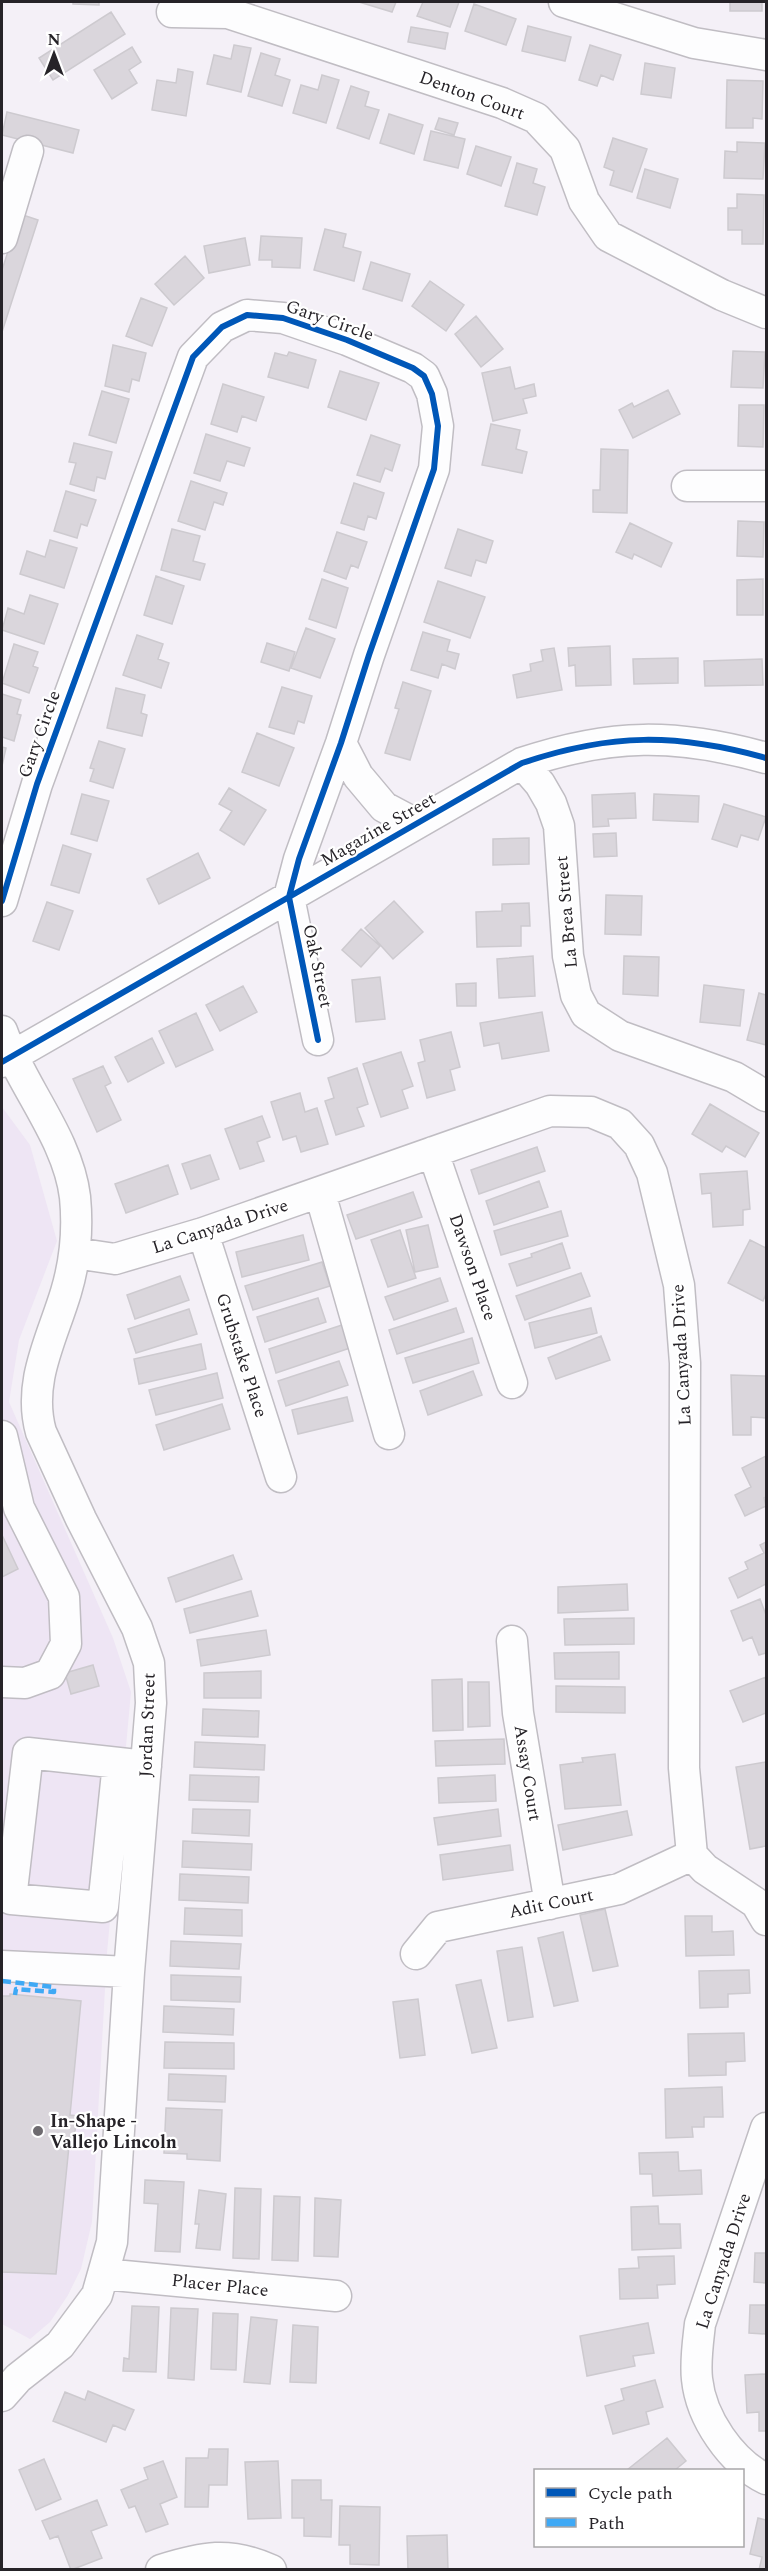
<svg xmlns="http://www.w3.org/2000/svg" width="768" height="2571" font-family="Spectral,serif">
  <style>
    .built { fill: #eee5f4 }
    .building { fill: #dad6dc; stroke: #cdcacf; stroke-width: 1.5 }
    .lines { fill: none; stroke-linecap: round; stroke-linejoin: round }
    .minor-casing { stroke: #c0bdc3; stroke-width: 33 }
    .minor { stroke: #fdfdfe; stroke-width: 30 }
    .quiet { stroke: #3fa9f5; stroke-width: 4.5; stroke-dasharray: 9 4.5; stroke-linecap: butt }
    .cycleway-casing { stroke: #fff; stroke-width: 10 }
    .cycleway { stroke: #0057b8; stroke-width: 6 }
    .poi-dot { fill: #6e6b70; stroke: #fff; stroke-width: 2 }
    .labels { text-anchor: middle; stroke-width: 4.5; stroke-linejoin: round; paint-order: stroke }
    .street-label { font-size: 18px; fill: #262328; stroke: #fff }
    .poi-label { font-size: 18px; font-weight: bold; fill: #262328; stroke: #fff; text-anchor: start }
  </style>
  <rect width="100%" height="100%" fill="#f4f0f7"/>
  <path class="built" d="M2 1107 30 1145 57 1241 19 1340 9 1402 113 1638 131 1692 107 1953 92 2222 81 2269 68 2295 50 2322 30 2339 2 2324Z"/>
  <path class="building" d="M73 2H99V5L73 4Z
    M359 2H396L392 12Z
    M423 2H459L450 27 417 16Z
    M730 2H762V11H730Z
    M474 4 516 19 506 45 465 31Z
    M111 12 125 34 53 80 39 58Z
    M528 26 571 37 565 61 522 51Z
    M411 27 448 33 445 49 408 42Z
    M234 45 251 48 241 92 207 84 214 55 231 59Z
    M590 45 621 55 613 80 601 75 597 86 579 80Z
    M132 47 141 62 129 70 137 83 112 99 94 70Z
    M261 53 280 59 275 75 290 80 282 106 248 96Z
    M645 63 675 68 671 98 641 94Z
    M178 69 193 72 186 116 152 110 157 80 176 83Z
    M322 75 339 80 326 123 293 113 301 85 318 90Z
    M727 80 763 81 762 119 753 118V128H726Z
    M351 86 369 92 365 106 379 110 369 139 337 128Z
    M7 112 79 130 73 153 2 135Z
    M389 114 423 125 414 154 380 143Z
    M439 118 458 123 454 135 435 129Z
    M431 131 465 139 458 168 424 160Z
    M613 138 647 149 632 192 610 185 614 171 604 167Z
    M737 142 765 143 763 179 724 178 725 151 737 152Z
    M476 146 511 157 501 186 467 174Z
    M517 163 537 169 533 183 545 187 537 215 505 206Z
    M645 169 678 179 670 208 637 198Z
    M737 194 764 195 763 244H742V230H728V208H737Z
    M20 214 38 220 2 332V270Z
    M325 229 346 234 343 247 361 252 354 281 314 270Z
    M261 236 302 238 300 268 272 267V260H259Z
    M245 238 250 265 209 273 204 246Z
    M185 256 204 278 174 305 155 284Z
    M371 262 410 274 402 301 363 289Z
    M430 281 464 305 446 331 412 306Z
    M141 298 167 308 152 346 126 336Z
    M476 316 503 349 481 367 455 334Z
    M113 345 146 353 139 381 132 379 129 392 105 386Z
    M733 351 765 352 763 388 731 387Z
    M289 352 316 360 308 388 268 377 275 353 287 356Z
    M510 367 515 389 534 384 536 396 523 399 527 413 493 421 482 373Z
    M340 371 379 383 366 420 328 407Z
    M223 384 264 397 256 421 242 416 237 432 211 424Z
    M668 390 680 414 633 438 619 410 632 403 634 407Z
    M102 391 129 399 116 443 89 435Z
    M739 405H764L763 447 738 446Z
    M491 424 520 430 516 449 527 452 522 473 482 465Z
    M206 434 250 448 244 466 227 461 220 481 194 473Z
    M371 435 400 445 392 471 385 468 380 482 357 475Z
    M74 443 112 452 105 479 97 477 94 491 70 484 76 463 69 462Z
    M601 449 628 450 627 513 593 512V490H600Z
    M191 481 227 493 223 505 214 502 205 530 178 521Z
    M354 483 384 493 376 519 368 516 364 530 341 523Z
    M66 491 96 500 87 526 81 524 77 538 54 531Z
    M738 521 764 522 763 557 737 556Z
    M630 523 672 543 661 567 634 554 632 559 616 552Z
    M172 529 200 536 193 561 205 564 200 580 161 570Z
    M458 529 493 541 486 563 476 560 471 576 445 568Z
    M337 532 367 542 358 568 351 565 346 579 324 571Z
    M50 540 77 548 64 588 20 574 27 551 45 557Z
    M156 576 184 586 172 624 144 615Z
    M322 579 348 588 336 628 309 619Z
    M763 579V615H737V580Z
    M438 581 485 597 470 638 424 622Z
    M30 595 58 604 44 644 2 630 8 608 24 614Z
    M306 628 335 639 320 678 291 668Z
    M423 632 450 640 447 651 459 654 455 669 442 664 438 678 411 670Z
    M137 635 163 644 158 659 169 663 161 688 123 675Z
    M267 643 295 652 289 671 261 662Z
    M14 644 38 652 33 666 38 668 29 693 2 683Z
    M610 646 611 685 576 686 575 665 569 666 568 648Z
    M554 648 562 690 517 698 513 675 531 671 530 664 543 661 541 650Z
    M678 658V683L634 684 633 659Z
    M762 659 763 685 705 686 704 661Z
    M403 682 431 691 410 760 385 753 399 709 395 708Z
    M282 687 312 696 304 723 298 721 294 734 269 727Z
    M116 688 145 695 141 713 147 715 142 736 107 728Z
    M2 694 21 700 17 714 21 715 14 741 2 737Z
    M257 733 294 748 279 786 242 772Z
    M99 741 125 749 113 788 90 781 94 769 90 768Z
    M2 747 6 748 2 766Z
    M229 788 266 810 244 845 220 830 232 811 219 804Z
    M635 793 636 818 608 819 609 826 593 827 592 795Z
    M82 794 109 801 97 841 71 834Z
    M654 794 699 796 698 822 653 820Z
    M724 804 766 817 758 840 741 835 737 847 712 839Z
    M616 833 617 856 594 857 593 834Z
    M529 838V864L493 865V839Z
    M63 845 91 854 79 893 51 885Z
    M198 853 210 878 159 904 147 879Z
    M606 895 642 896 641 935 605 934Z
    M394 901 423 932 393 959 365 928Z
    M47 902 73 911 59 950 33 941Z
    M529 903 530 926H521V946L477 947 476 912 502 911V904Z
    M361 929 380 946 361 967 342 950Z
    M533 956 535 996 499 998 497 959Z
    M624 956 659 957 658 996 623 994Z
    M380 977 385 1019 356 1022 352 980Z
    M476 983V1006H457L456 984Z
    M704 985 744 990 740 1026 700 1022Z
    M243 986 257 1012 220 1031 206 1005Z
    M759 993 766 995V1045L747 1040Z
    M542 1012 549 1051 502 1059 499 1043 484 1046 480 1023Z
    M196 1013 213 1050 176 1067 159 1031Z
    M451 1032 460 1067 450 1070 455 1090 427 1098 418 1063 425 1061 420 1040Z
    M152 1038 164 1063 128 1082 115 1057Z
    M401 1052 413 1086 402 1090 408 1108 381 1117 363 1064Z
    M103 1066 111 1083 105 1086 121 1120 97 1132 73 1079Z
    M357 1068 368 1104 357 1108 364 1126 336 1135 325 1101 334 1098 328 1078Z
    M300 1093 305 1112 317 1108 328 1144 301 1152 296 1136 283 1140 271 1102Z
    M710 1104 759 1133 745 1157 726 1146 722 1152 692 1134Z
    M262 1116 270 1137 257 1142 264 1161 240 1169 225 1129Z
    M537 1147 545 1171 479 1194 471 1170Z
    M210 1155 219 1179 191 1189 182 1164Z
    M168 1165 178 1194 126 1213 115 1184Z
    M747 1171 750 1209 743 1210V1225L713 1227 711 1193 702 1194 700 1174Z
    M539 1181 548 1207 494 1225 486 1201Z
    M413 1192 422 1217 356 1239 347 1215Z
    M561 1211 568 1236 501 1255 494 1231Z
    M428 1225 438 1267 415 1272 406 1230Z
    M400 1230 416 1278 388 1287 371 1240Z
    M303 1235 309 1260 242 1277 236 1252Z
    M750 1240 766 1248V1294L763 1301 728 1283Z
    M562 1243 570 1268 517 1286 509 1264 532 1257 531 1254Z
    M322 1262 330 1286 253 1310 245 1286Z
    M581 1273 590 1296 525 1320 516 1296Z
    M180 1276 189 1300 135 1319 127 1295Z
    M440 1278 448 1301 394 1320 385 1297Z
    M318 1298 326 1322 265 1342 257 1317Z
    M456 1308 464 1332 397 1354 389 1330Z
    M591 1308 597 1333 535 1348 529 1323Z
    M189 1309 197 1334 136 1353 128 1329Z
    M342 1325 350 1348 276 1373 269 1349Z
    M601 1336 610 1360 556 1379 548 1358Z
    M472 1338 479 1363 413 1383 405 1358Z
    M201 1344 206 1369 139 1384 134 1359Z
    M339 1361 348 1385 286 1406 278 1381Z
    M473 1371 482 1395 428 1415 420 1391Z
    M217 1373 223 1398 156 1415 149 1390Z
    M731 1375 766 1376V1418L751 1417V1435H733Z
    M347 1397 353 1421 298 1434 292 1410Z
    M222 1404 230 1429 164 1450 156 1425Z
    M766 1456V1497L764 1498 766 1506 745 1516 735 1495 751 1487 742 1468Z
    M2 1535 18 1569 2 1577Z
    M766 1542V1584L738 1598 729 1578 748 1569 745 1562 764 1553 760 1545Z
    M233 1555 242 1579 176 1602 168 1578Z
    M627 1584 628 1610 558 1613V1587Z
    M251 1591 258 1616 190 1633 184 1609Z
    M760 1599 766 1615V1653L759 1655 752 1637 743 1641 731 1611Z
    M634 1618V1644L565 1645 564 1619Z
    M266 1630 270 1655 201 1666 197 1640Z
    M619 1652V1679H555L554 1653Z
    M93 1665 99 1686 71 1694 65 1673Z
    M261 1671V1698H204V1673Z
    M766 1677V1713L743 1722 730 1691Z
    M462 1679 463 1730 433 1731 432 1680Z
    M468 1682H489L490 1726 468 1727Z
    M556 1686 625 1687V1713L556 1712Z
    M203 1709 259 1711 258 1737 202 1735Z
    M504 1739 505 1764 436 1766 435 1741Z
    M195 1742 265 1745 264 1770 194 1767Z
    M615 1754 621 1805 565 1809 560 1765 583 1762 582 1758Z
    M766 1762V1846L750 1849 736 1767Z
    M190 1775 259 1777 258 1802 189 1800Z
    M495 1775 496 1801 439 1803 438 1778Z
    M193 1809 250 1810 249 1836 192 1833Z
    M498 1809 501 1836 438 1845 434 1818Z
    M627 1811 632 1835 563 1850 558 1825Z
    M183 1841 252 1844 251 1870 182 1867Z
    M510 1845 513 1870 443 1880 440 1855Z
    M180 1874 249 1877 248 1903 179 1900Z
    M185 1908 242 1910V1936L184 1934Z
    M605 1909 618 1966 593 1971 580 1915Z
    M685 1916H712V1932L733 1931 734 1955 686 1956Z
    M563 1932 578 2001 554 2006 538 1938Z
    M171 1941 241 1944 239 1969 170 1966Z
    M522 1947 533 2017 508 2021 497 1951Z
    M749 1970 750 1993 728 1994V2007L700 2008 699 1971Z
    M171 1975 241 1977 240 2002 171 2000Z
    M481 1980 497 2048 472 2053 456 1985Z
    M10 1994 81 2001 70 2115 77 2116 73 2146H69L56 2274 2 2272V1996H10Z
    M418 1999 425 2055 400 2058 393 2002Z
    M164 2006 234 2009 233 2035 163 2032Z
    M744 2033 745 2061 726 2062V2075L689 2076 688 2034Z
    M165 2042 234 2043V2069L164 2068Z
    M169 2074 226 2076 225 2102 168 2100Z
    M722 2087 723 2117H704V2127H692L693 2137 666 2138 665 2089Z
    M166 2108 222 2110 220 2161 187 2159V2154L164 2153Z
    M678 2152 679 2171 701 2170 702 2194 653 2196 652 2174H640L639 2153Z
    M145 2180 184 2182 180 2252 155 2251 158 2204 144 2203Z
    M235 2188 261 2189 259 2259 233 2258Z
    M199 2190 226 2194 220 2250 196 2248 199 2224H195Z
    M274 2196 300 2197 298 2261 272 2260Z
    M315 2198 341 2200 338 2257 314 2256Z
    M658 2206 659 2224H680L681 2248 632 2250 631 2207Z
    M755 2253H766V2283L754 2282Z
    M674 2256 675 2284 657 2285 658 2298 620 2299 619 2269 639 2268 638 2257Z
    M750 2305H766V2334L749 2333Z
    M132 2306 159 2307 156 2372 123 2371 124 2358 129 2359Z
    M171 2308 198 2309 194 2380 168 2378Z
    M213 2313 238 2314 236 2370 211 2369Z
    M251 2317 277 2320 270 2384 244 2382Z
    M648 2323 654 2353 633 2356 635 2366 587 2376 580 2336Z
    M293 2325 318 2327 316 2383 290 2382Z
    M766 2374V2431H759V2412L747 2413 745 2375Z
    M655 2380 663 2407 646 2412 649 2424 613 2434 605 2406 624 2400 621 2389Z
    M88 2391 134 2410 125 2430 113 2425 106 2442 53 2421 65 2392 85 2400Z
    M667 2438 686 2461 675 2470H627Z
    M209 2449H228L227 2485H209L208 2507H185L186 2458H208Z
    M44 2459 61 2499 36 2510 19 2470Z
    M163 2461 177 2497 160 2504 168 2524 146 2532 135 2506 129 2508 121 2490 148 2479 144 2468Z
    M278 2461 281 2518 248 2519 245 2462Z
    M292 2480H321V2500H332L331 2537 304 2536V2518H292Z
    M97 2500 107 2525 91 2531 102 2558 71 2570 58 2536 50 2539 42 2521Z
    M340 2506 380 2507 379 2565 350 2564V2545H339Z
    M758 2518 766 2520V2570H759L762 2557 750 2554Z
    M447 2535 448 2570H408L407 2536Z"/>
  <g class="lines">
    <g class="minor-casing">
      <path id="minor" d="M564 2 694 43 766 55
        M172 12 228 13 502 103 536 118 565 149 584 201 608 236 722 295 766 313
        M2 238 28 151
        M687 486H766
        M341 743 358 776 384 807 416 824
        M522 763 540 784 551 803 559 826 568 956 576 995 586 1014 620 1036 734 1077 766 1096
        M2 901 37 784 193 357 222 327 247 315 283 318 347 340 413 368 424 376 432 394 438 426 434 469 369 655 341 743 299 859 289 897 318 1040
        M2 1031C21 1086 68 1138 75 1197 78 1228 75 1262 66 1292 52 1339 27 1382 41 1432L81 1519 137 1628 149 1663 151 1703 129 1972 112 2242 97 2295 60 2345 18 2378 2 2396
        M2 1062 522 763C611 733 676 733 766 758
        M433 1152 512 1383
        M320 1193 389 1434
        M203 1233 281 1477
        M75 1253 115 1259 203 1233 550 1111 591 1112 620 1124 639 1145 652 1173 679 1285 685 1363 684 1768 692 1855 705 1869 756 1903 766 1920
        M2 1436 19 1508 64 1597 66 1644 50 1674 25 1683 2 1682
        M512 1641 518 1713 550 1904
        M118 1763 103 1907 11 1899 28 1753 146 1766
        M416 1954 438 1927 619 1889 692 1855
        M2 1966 129 1972
        M766 2128 700 2324C698 2342 695 2361 697 2379 701 2418 731 2462 766 2479
        M103 2274 336 2296
        M161 2570C202 2557 229 2551 271 2570"/>
    </g>
    <use href="#minor" class="minor"/>
    <path class="quiet" d="M2 1981 54 1987V1992L16 1989 15 1995"/>
    <g class="cycleway-casing">
      <path id="cycleway" d="M2 901 37 784 193 357 222 327 247 315 283 318 347 340 413 368 424 376 432 394 438 426 434 469 369 655 341 743 299 859 289 897 318 1040
        M2 1062 522 763C611 733 676 733 766 758"/>
    </g>
    <use href="#cycleway" class="cycleway"/>
  </g>
  <circle class="poi-dot" cx="38" cy="2131" r="6"/>
  <g class="labels">
    <g class="street-label">
      <text transform="translate(472 95) rotate(20)" y="6">Denton Court</text>
      <text transform="translate(330 320) rotate(19)" y="6">Gary Circle</text>
      <text transform="translate(39 734) rotate(-70)" y="6">Gary Circle</text>
      <text transform="translate(378 829) rotate(-30)" y="6">Magazine Street</text>
      <text transform="translate(566 912) rotate(-95)" y="6">La Brea Street</text>
      <text transform="translate(318 966) rotate(78)" y="6">Oak Street</text>
      <text transform="translate(220 1226) rotate(-18)" y="6">La Canyada Drive</text>
      <text transform="translate(473 1267) rotate(71)" y="6">Dawson Place</text>
      <text transform="translate(242 1355) rotate(72)" y="6">Grubstake Place</text>
      <text transform="translate(681 1355) rotate(-93)" y="6">La Canyada Drive</text>
      <text transform="translate(147 1725) rotate(-88)" y="6">Jordan Street</text>
      <text transform="translate(528 1773) rotate(81)" y="6">Assay Court</text>
      <text transform="translate(551 1903) rotate(-12)" y="6">Adit Court</text>
      <text transform="translate(723 2261) rotate(-72)" y="6">La Canyada Drive</text>
      <text transform="translate(220 2285) rotate(6)" y="6">Placer Place</text>
    </g>
    <g class="poi-label">
      <text x="50" y="2127">In-Shape -<tspan x="50" dy="21">Vallejo Lincoln</tspan></text>
    </g>
  </g>
  <rect width="768" height="2571" fill="none" stroke="#262328" stroke-width="6"/>
  <rect x="534" y="2469" width="210" height="78" fill="#ffffff" stroke="#a8a7a9" stroke-width="1.5"/>
  <rect x="546" y="2488" width="30" height="9" fill="#0057b8" stroke="#a8a7a9" stroke-width="1.5"/>
  <text x="588" y="2499" font-size="18" fill="#262328">Cycle path</text>
  <rect x="546" y="2518" width="30" height="9" fill="#3fa9f5" stroke="#a8a7a9" stroke-width="1.5"/>
  <text x="588" y="2529" font-size="18" fill="#262328">Path</text>
  <g transform="translate(54 54)" stroke="#ffffff" stroke-width="4.5" paint-order="stroke">
  <path d="M0-4.5L10 22L0 15L-10 22Z" fill="#262328"/>
  <text y="-9" font-size="16" font-weight="bold" text-anchor="middle" fill="#262328">N</text>
  </g>
</svg>
